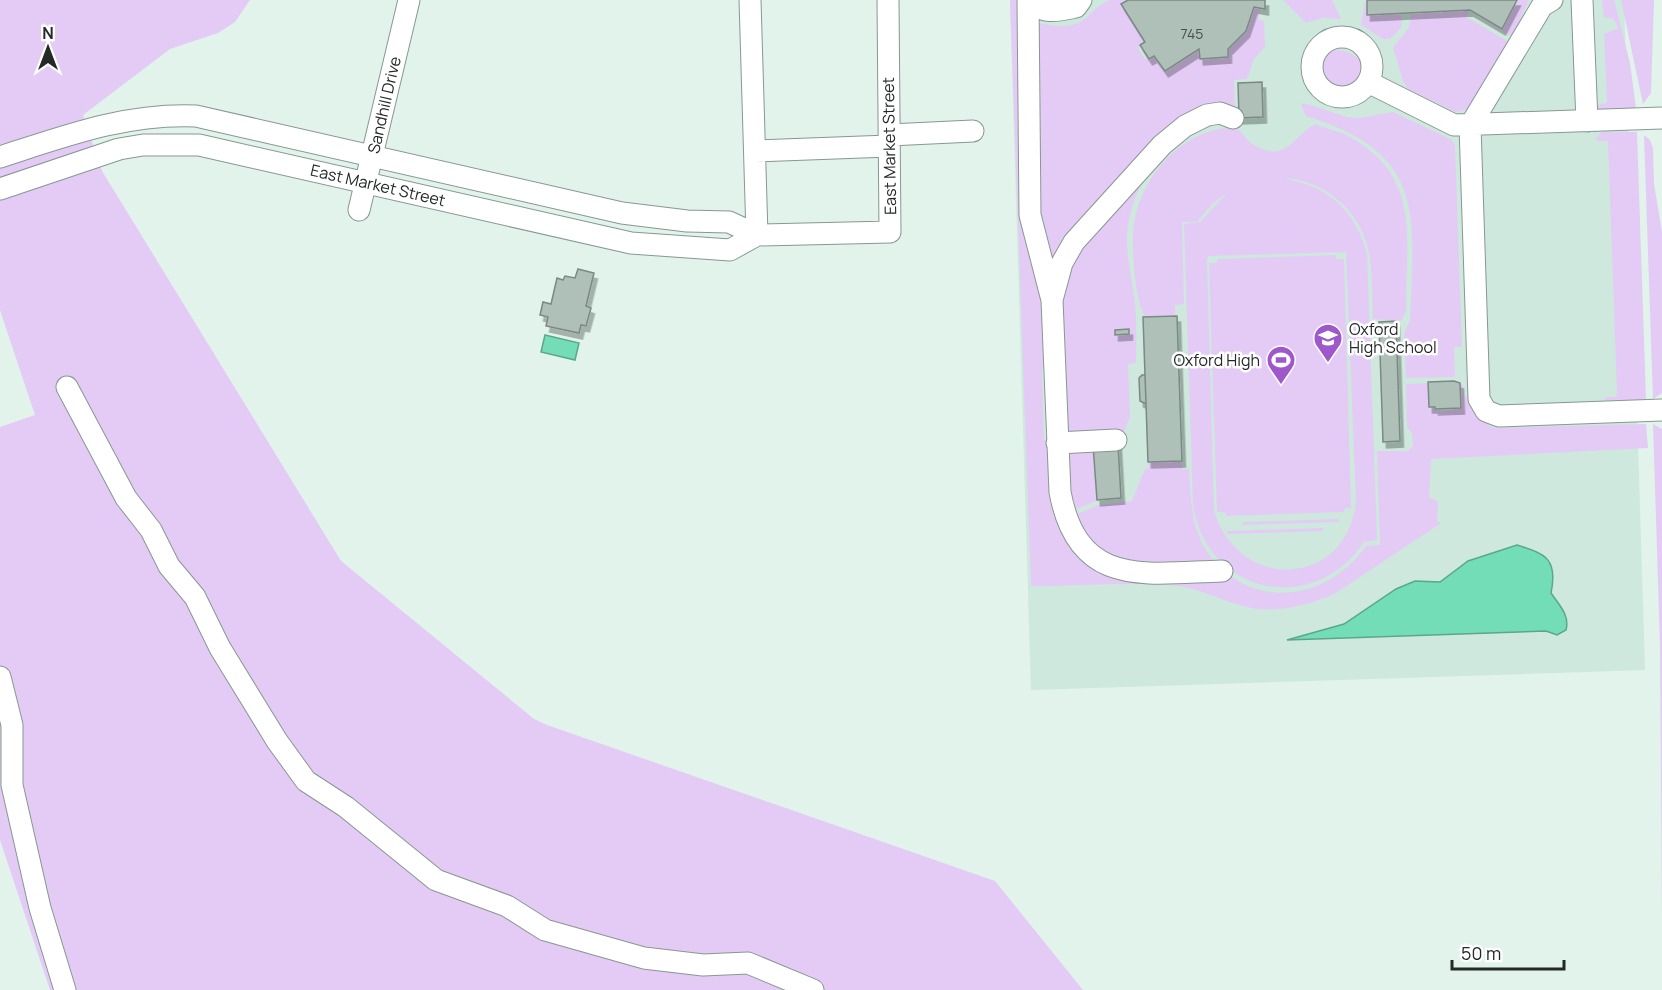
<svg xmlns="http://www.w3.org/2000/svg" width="1662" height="990" font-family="Manrope,sans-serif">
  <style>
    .built { fill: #cee8dd }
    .green { fill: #e3cbf6; fill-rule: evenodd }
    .water { fill: #73ddb8; stroke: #5ba78c; stroke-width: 1.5 }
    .building { fill: #afc0b9; stroke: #7a8a83; stroke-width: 1.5; filter: url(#shadow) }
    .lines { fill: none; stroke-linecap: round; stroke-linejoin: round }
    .minor-casing { stroke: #879891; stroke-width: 23 }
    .minor { stroke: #fff; stroke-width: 21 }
    .labels { text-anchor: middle; stroke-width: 5; stroke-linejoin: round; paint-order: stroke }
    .number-label { font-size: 14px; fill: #464f4b }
    .street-label { font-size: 16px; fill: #232926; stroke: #fff }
    .poi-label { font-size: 16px; fill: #232926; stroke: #fff; text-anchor: start }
  </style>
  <defs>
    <filter id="shadow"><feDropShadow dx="3.5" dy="6" stdDeviation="0" flood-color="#0004"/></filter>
  </defs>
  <rect width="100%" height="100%" fill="#e1f3eb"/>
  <path class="built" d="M1010 0H1624L1645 670 1031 690Z"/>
  <path class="green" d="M0 0H250L235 22 218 33 170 49 83 115 102 171 341 561 534 719 547 725 995 881 1083 990H50L0 840V427L35 415 0 310Z
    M1010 0H1021L1048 359 1042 370 1044 440 1048 442 1086 556 1230 576C1278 609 1335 590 1366 546L1380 545 1377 451H1407L1413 446 1412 433 1407 427 1406 384 1428 383 1429 408 1442 411 1461 408 1460 382 1463 385 1464 396H1469L1475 415 1493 428 1646 424 1648 448 1431 459 1429 497 1438 502 1437 521 1441 523 1336 593C1312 604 1279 613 1252 608 1221 602 1202 587 1168 585 1123 582 1077 586 1031 586Z
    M1110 0H1126L1121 5 1145 42 1138 48 1145 59 1154 56 1165 71 1199 49 1200 59 1228 57V49L1246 31 1255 8 1261 9 1258 19 1264 21 1265 47 1254 59 1247 79 1234 80 1235 112 1200 113 1053 278 1038 216 1037 23C1054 26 1074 30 1087 17 1095 9 1099 5 1110 0Z
    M1283 0H1332L1341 19 1324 18 1306 23Z
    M1365 0 1367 15 1402 14 1401 28 1390 39H1383L1361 25Z
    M1518 0H1529L1512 37 1475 15 1502 29Z
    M1602 0H1614L1630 63 1636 108 1596 109V105L1607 103 1604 34 1618 28 1614 19 1604 17Z
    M1621 0H1654L1651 93 1643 104Z
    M1470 10 1466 17 1509 42 1468 109 1456 112 1408 89 1403 81 1393 47 1409 28 1411 14Z
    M1332 50C1347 49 1363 57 1367 72 1352 113 1295 63 1332 50Z
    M1304 103 1347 117 1360 118 1393 112 1452 140 1455 146 1462 347H1454L1455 377 1406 378 1404 333 1410 321C1414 215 1427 153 1306 116L1301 105Z
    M1216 117 1230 121C1172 134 1129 178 1127 240 1127 261 1133 283 1135 304 1137 323 1136 344 1136 363L1128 364 1130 417 1122 436C1097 436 1064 447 1061 414 1061 373 1054 320 1062 281 1071 239 1174 127 1216 117Z
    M1315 124C1327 129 1337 130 1348 136 1424 177 1405 241 1406 311L1401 321 1373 319C1372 298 1373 275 1369 253 1362 213 1326 180 1284 178 1291 181 1302 182 1311 186 1341 198 1358 222 1367 253L1377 540 1364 542C1314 617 1208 595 1193 506L1184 224 1200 222 1228 192 1212 204 1197 222H1182L1184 304 1175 305V316L1144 317C1144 311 1141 310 1140 304 1135 286 1133 263 1133 244 1131 186 1177 129 1235 127 1242 131 1245 139 1252 144 1287 165 1291 137 1315 124ZM1346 252 1356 501C1348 587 1240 594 1214 511L1207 261 1208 256Z
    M1602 132H1637L1646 400H1604L1606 397H1616L1617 393 1608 141H1597L1596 138Z
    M1644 135 1650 140 1653 148 1654 184 1662 232V393L1653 399Z
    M1336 255V259H1344L1351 508H1345L1344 512 1226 516 1225 512H1217L1209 263H1217V259Z
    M1653 424 1662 429V920L1660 645Z
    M1093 445 1098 500 1074 510 1064 456 1068 450Z
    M1180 461 1183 469H1189C1191 505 1191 536 1217 565L1162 568 1105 558 1072 516 1099 505 1132 501 1145 469 1149 468 1148 462Z
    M1339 519V522L1243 525V522Z
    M1323 528V531L1227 534V531Z"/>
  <path class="water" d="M545 335 579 343 575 360 541 352Z
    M1517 545C1546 554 1558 559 1551 593 1559 605 1570 615 1566 630L1557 635 1546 631 1287 640 1344 624 1396 589 1415 581 1440 582 1468 561Z"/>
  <path class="building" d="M1128 0H1265V9L1254 7 1246 31 1228 49V57L1200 59 1199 49 1165 71 1154 56 1149 59 1140 45 1145 42 1121 4Z
    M1128 0H1265V9L1254 7 1246 31 1228 49V57L1200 59 1199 49 1165 71 1154 56 1149 59 1140 45 1145 42 1121 4Z
    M1367 0H1517L1502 29 1470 10 1367 15Z
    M1367 0H1517L1502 29 1470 10 1367 15Z
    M1262 82 1263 117 1239 118 1238 83Z
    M578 269 594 273 586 306 591 308 586 326 581 325 579 333 546 326 548 317 540 315 543 302 551 304 557 278 563 280 565 276 575 278Z
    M1177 316 1182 461 1148 462 1143 317Z
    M1396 321 1400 441 1383 442 1379 322Z
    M1129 329V334L1115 335V330Z
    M1142 375H1145L1146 404 1140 401 1139 378Z
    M1454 381 1460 383 1461 408 1435 409V407H1429L1428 382Z
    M1118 444 1121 498 1097 500 1093 445Z"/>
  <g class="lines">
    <g class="minor-casing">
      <path id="minor" d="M750 0 757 235
        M1028 0 1030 215 1052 300
        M1032 0C1041 16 1061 10 1076 7L1081 0
        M1552 0 1542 6 1470 126 1479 399 1486 411 1499 416 1662 410
        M1582 0 1587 121
        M1312 67a30 30 0 1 1 60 0a30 30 0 1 1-60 0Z
        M1368 82 1454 125 1662 118
        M889 135 973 131
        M755 151 889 146
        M0 157C65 136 126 113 196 116L622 213 687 221 729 222 757 235
        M0 189 119 149 143 145H199L631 243 730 250 757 235 890 232 888 0
        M359 210 409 0
        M67 387 126 498 151 530 169 566 195 597 220 648 277 741 306 781 346 807 436 880 507 906 545 930 644 958 703 965 748 963 813 990
        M1057 443 1116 440
        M1222 571C1145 573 1078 589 1060 492L1052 300 1062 263 1074 242 1162 145 1185 126 1207 115 1220 113 1233 118
        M0 677 12 725V785L40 908 65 990"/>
    </g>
    <use href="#minor" class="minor"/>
  </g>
  <defs>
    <g id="school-pin" transform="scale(1.5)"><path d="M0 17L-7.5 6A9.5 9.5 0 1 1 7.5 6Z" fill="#9e58cc" stroke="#fff"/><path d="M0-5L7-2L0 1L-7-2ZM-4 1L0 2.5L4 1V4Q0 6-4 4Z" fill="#fff"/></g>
    <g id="stadium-pin" transform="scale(1.5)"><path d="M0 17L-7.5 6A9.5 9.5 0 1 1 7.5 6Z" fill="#9e58cc" stroke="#fff"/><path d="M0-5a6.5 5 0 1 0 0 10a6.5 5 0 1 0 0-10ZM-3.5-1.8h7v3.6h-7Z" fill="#fff"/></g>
  </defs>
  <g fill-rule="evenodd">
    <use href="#school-pin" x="1328" y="338"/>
    <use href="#stadium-pin" x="1281" y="360"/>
  </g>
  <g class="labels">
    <g class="number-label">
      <text x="1192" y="39">745</text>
    </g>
    <g class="street-label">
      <text transform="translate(384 105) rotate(-77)" y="6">Sandhill Drive</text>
      <text transform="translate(889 146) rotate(-91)" y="6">East Market Street</text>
      <text transform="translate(378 185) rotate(13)" y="6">East Market Street</text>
    </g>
    <g class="poi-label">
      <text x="1349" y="335">Oxford<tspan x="1349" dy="18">High School</tspan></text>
      <text x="1260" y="366" text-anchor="end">Oxford High</text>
    </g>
  </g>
  <g transform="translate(48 48)" stroke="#ffffff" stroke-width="4.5" paint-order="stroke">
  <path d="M0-4.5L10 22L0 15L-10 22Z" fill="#232926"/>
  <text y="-9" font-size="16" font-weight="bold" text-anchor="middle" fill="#232926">N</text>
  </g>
  <path d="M1452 960v9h112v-9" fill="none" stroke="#232926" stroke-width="3"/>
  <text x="1461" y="960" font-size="18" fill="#232926" stroke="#ffffff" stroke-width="4.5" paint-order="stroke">50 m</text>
</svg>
